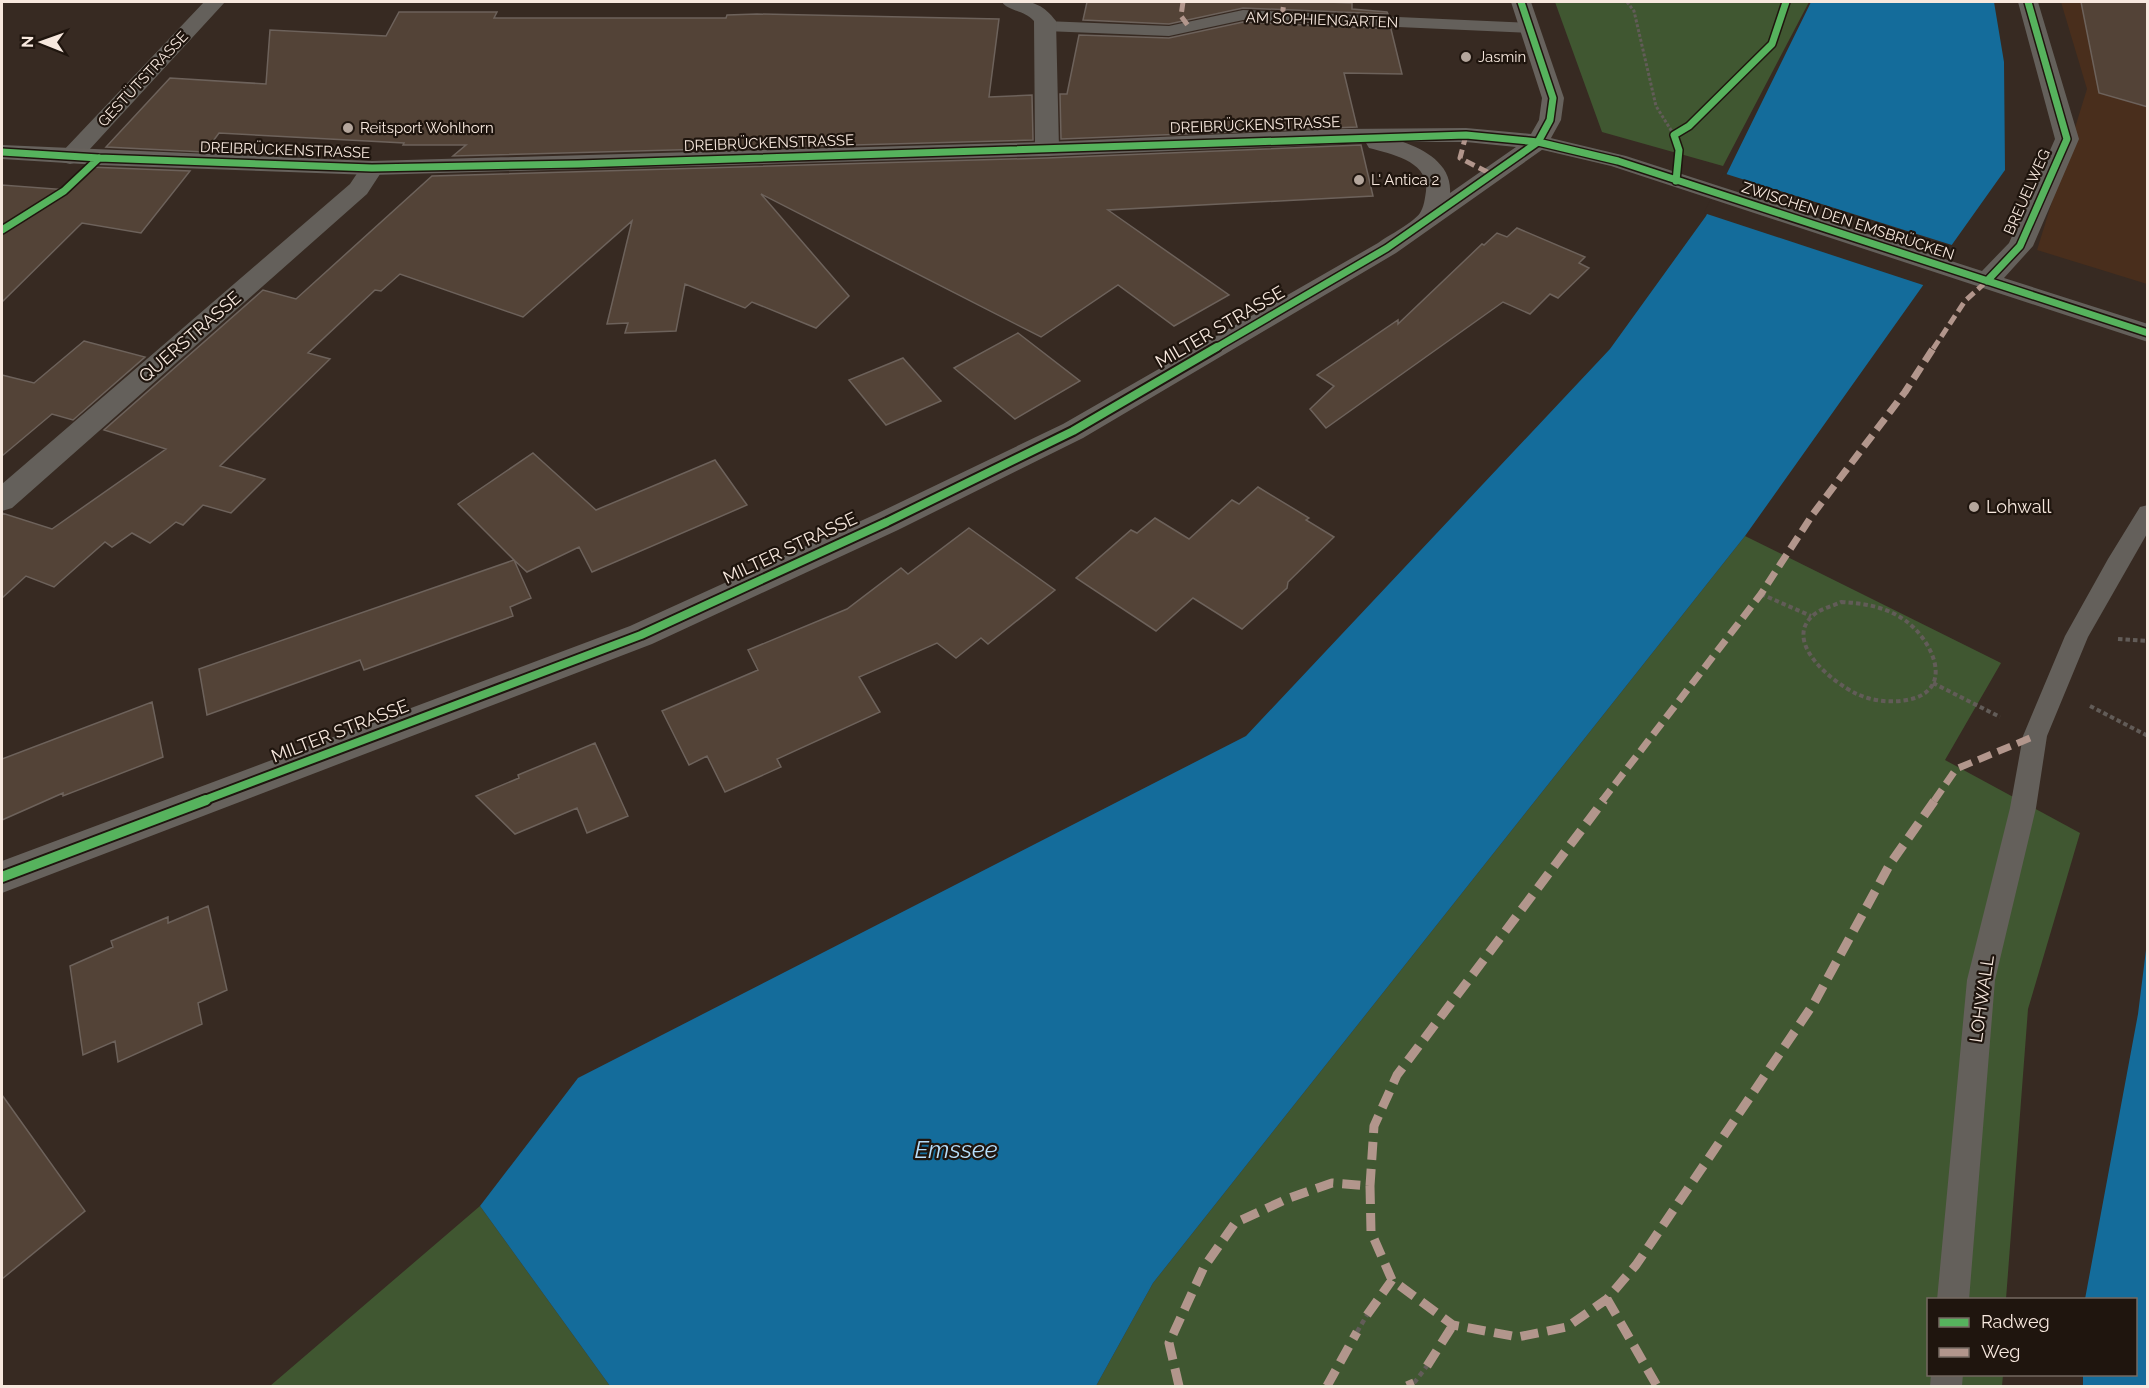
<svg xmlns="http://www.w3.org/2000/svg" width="2149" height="1388" font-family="Raleway,sans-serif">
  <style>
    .built { fill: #492e1c }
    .green { fill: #405731 }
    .water { fill: #146c9b }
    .pier { fill: #372a22 }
    .building { fill: #534337; stroke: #6d625b; stroke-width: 1.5 }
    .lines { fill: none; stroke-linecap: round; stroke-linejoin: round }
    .path-far2 { stroke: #625c58; stroke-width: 3; stroke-dasharray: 3 2; stroke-linecap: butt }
    .path-far1 { stroke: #625c58; stroke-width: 4; stroke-dasharray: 4.5 3; stroke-linecap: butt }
    .path { stroke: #625c58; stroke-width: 4.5; stroke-dasharray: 5 4; stroke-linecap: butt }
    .lane { fill: #64605b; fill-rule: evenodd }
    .street { fill: #64605b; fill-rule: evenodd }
    .secondary { fill: #67625d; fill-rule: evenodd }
    .quiet-far2 { stroke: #b2968c; stroke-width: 5; stroke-dasharray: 10 5; stroke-linecap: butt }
    .quiet-far1 { stroke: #b2968c; stroke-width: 7; stroke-dasharray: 14 7; stroke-linecap: butt }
    .quiet { stroke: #b2968c; stroke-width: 9; stroke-dasharray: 18 9; stroke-linecap: butt }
    .cycleway-far2-casing { stroke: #1f150e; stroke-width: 10 }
    .cycleway-far1-casing { stroke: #1f150e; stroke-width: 12 }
    .cycleway-casing { stroke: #1f150e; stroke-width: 14 }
    .cycleway-far2 { stroke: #56b35d; stroke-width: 7 }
    .cycleway-far1 { stroke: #56b35d; stroke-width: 8 }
    .cycleway { stroke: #56b35d; stroke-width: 10 }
    .poi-dot { fill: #b4a69c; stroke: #1f150e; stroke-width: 2 }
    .labels { text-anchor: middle; stroke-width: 4.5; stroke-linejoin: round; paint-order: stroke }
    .far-street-label { font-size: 15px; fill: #f7e8de; stroke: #1f150e }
    .far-poi-label { font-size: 15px; fill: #f7e8de; stroke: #1f150e; text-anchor: start }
    .street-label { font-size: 18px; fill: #f7e8de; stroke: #1f150e }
    .poi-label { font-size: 18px; fill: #f7e8de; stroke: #1f150e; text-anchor: start }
    .near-water-label { font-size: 24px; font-style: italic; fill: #b6defb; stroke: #1f150e }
  </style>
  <rect width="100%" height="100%" fill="#372a22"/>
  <path class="built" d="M2061 2H2147V284L2037 250 2087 89Z"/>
  <path class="green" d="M1555 2H1809L1723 166 1602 132Z
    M1745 536 2001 663 1945 760 2080 833 2028 1009 2006 1299 1928 1300V1374L2003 1375 2002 1386H1096L1153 1283Z
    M480 1206 610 1386H270Z"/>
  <path class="water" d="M1811 2H1994L2004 62 2005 170 1745 536 1153 1283 1096 1386H610L480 1206 578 1078 1246 736 1610 349 1706 216Z
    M2147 942V1386H2083V1375L2136 1374V1300L2085 1299 2138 1014Z"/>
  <path class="pier" d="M1723 173 1955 246 1926 286 1704 213Z"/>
  <path class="building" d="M1087 2H1327L1352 3V9L1387 12 1388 14 1243 8 1169 24 1083 20Z
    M2081 2H2148V107L2099 93Z
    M399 12H497L494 18H726L727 15 757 14 999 19 989 97 1032 95 1033 140 453 156 466 145H403L404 143 219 133 205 152 106 147 170 78 266 84 270 30 386 36Z
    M1243 22 1391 29 1402 74 1344 73 1357 127 1061 139 1060 94H1067L1079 35 1169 38Z
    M1361 145 1373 196 1108 210 1229 295 1174 326 1118 285 1041 337 761 194 849 296 816 328 752 302 745 308 685 284 676 331 625 333 628 323 607 324 632 221 523 317 400 274 381 291 375 290 308 353 330 359 220 466 265 479 231 513 203 505 183 525 176 522 150 543 132 533 112 547 105 542 54 587 26 576 2 598V513L52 529 166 449 104 430 263 290 296 299 432 176 1047 158Z
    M89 167 190 171 141 233 82 223 2 302V185L68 190Z
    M1517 228 1585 257 1579 263 1589 268 1558 298 1550 294 1530 314 1503 302 1326 428 1310 409 1334 386 1317 375 1398 320V324L1482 244 1484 245 1497 233 1507 237Z
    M1018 333 1080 381 1015 419 954 368Z
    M84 341 145 357 73 420 52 414 2 456V375L34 383Z
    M903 358 941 401 886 425 849 380Z
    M533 453 596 510 715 460 747 505 592 572 579 547 527 572 514 560 531 598 510 607 513 616 364 670 360 660 207 715 199 669 514 560 458 504Z
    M1258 487 1309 518 1306 520 1334 537 1288 582 1287 588 1242 629 1193 598 1156 631 1076 578 1131 530 1137 533 1155 518 1189 539 1232 500 1239 504Z
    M969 528 1055 590 988 644 981 638 956 658 937 643 859 677 880 712 777 759 781 767 725 792 707 756 689 765 662 711 758 670 748 650 847 609 901 568 908 574Z
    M152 702 163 757 63 796V793L2 820V759Z
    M595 743 628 816 587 833 577 808 515 834 476 796 519 778 518 775Z
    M208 906 227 990 198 1003 202 1024 118 1062 115 1041 83 1055 70 966 113 947 111 941 168 917V923Z
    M2 1095 85 1211 2 1279Z"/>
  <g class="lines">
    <path class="path-far2" d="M1627 2 1634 11 1656 106 1674 135"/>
    <path class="path-far1" d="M1761 594 1811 616
      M1841 602C1864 603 1887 607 1906 621 1933 641 1956 691 1907 700 1890 703 1872 701 1857 694 1833 683 1779 640 1816 613 1823 608 1833 606 1841 602Z
      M2118 639 2148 641
      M1933 683 2000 717
      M2090 706 2148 736"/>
    <path class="path" d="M1357 1332 1367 1315
      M1414 1383 1427 1366"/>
    <path class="lane" d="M1243 10 1529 23 1537 28 1529 33 1243 20 1169 36 1045 31 1037 26 1045 21 1169 26Z
      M2148 505V532L2088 637 2047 736 2036 808 1995 980 1969 1300H1937L1967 980 2010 808 2023 736 2065 636 2108 559 2140 507Z
      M1931 1374H1963L1962 1386H1930Z"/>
    <path class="street" d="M204 2H225L78 162 70 164 62 162 58 157 62 152Z
      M1002 2C1027 0 1040 0 1056 21L1059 149 1055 154 1047 156 1039 154 1035 149 1034 21C1024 10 1008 11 1002 2Z
      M2018 2H2038L2079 139 2033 246 2004 278 2148 324V342L1611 166 1530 147 1526 142 1530 137 1538 135 1626 156 1982 271 2009 243 2055 139Z
      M372 161 380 163 384 168 367 194 12 508 2 511V484L350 184 364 163Z"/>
    <path class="secondary" d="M1511 2H1531L1564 98 1561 120 1546 147 1396 253 1083 438 898 530 652 644 2 893V861L630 626 876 514 1063 424 1378 243C1389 235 1413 223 1420 213 1424 207 1425 198 1426 191 1429 161 1391 154 1369 148L1366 143 1047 156 372 175 99 165 2 159V145L372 161 1047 142 1343 129 1466 128 1531 134 1539 120 1542 98ZM1403 142H1466L1516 147 1450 193C1452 165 1426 150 1403 142Z"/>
    <path class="quiet-far2" d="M1183 2 1181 16 1189 27
      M1282 17 1284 2
      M1466 135 1460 158 1493 175
      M1933 349 1965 301 1987 281"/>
    <path class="quiet-far1" d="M1602 801 1761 594 1813 514 1905 392 1934 347
      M1934 801 1956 769 2035 736"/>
    <path class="quiet" d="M1370 1186 1371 1232 1392 1280 1453 1325 1518 1337 1567 1327 1607 1299 1636 1265 1814 1003 1890 864 1935 800
      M1607 1299 1657 1386
      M1367 1315 1392 1280
      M1427 1366 1453 1325
      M1179 1386 1169 1343 1204 1267 1235 1223 1289 1198 1332 1183 1370 1186 1374 1126 1397 1075 1604 800
      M1327 1386 1357 1332
      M1407 1386 1414 1383"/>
    <g class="cycleway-far2-casing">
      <path id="cycleway-far2" d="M2 152 99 158 372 168 578 164 1466 135 1538 142 1618 161 2148 333
        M1676 181 1679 150 1674 135 1689 126 1772 44 1786 2
        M2 230 64 191 99 158
        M1987 281 2020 246 2067 139 2028 2
        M1214 349 1387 248 1538 142 1550 120 1553 98 1521 2"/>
    </g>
    <g class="cycleway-far1-casing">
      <path id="cycleway-far1" d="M202 801 641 635 887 522 1073 431 1217 347"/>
    </g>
    <g class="cycleway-casing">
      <path id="cycleway" d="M2 877 206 800"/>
    </g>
    <use href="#cycleway-far2" class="cycleway-far2"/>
    <use href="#cycleway-far1" class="cycleway-far1"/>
    <use href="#cycleway" class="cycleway"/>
  </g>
  <g class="poi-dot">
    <circle cx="1466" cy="57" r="6"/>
    <circle cx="348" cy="128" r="6"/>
    <circle cx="1359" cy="180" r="6"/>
    <circle cx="1974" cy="507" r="6"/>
  </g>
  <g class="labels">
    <g class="far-street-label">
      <text transform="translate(1322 20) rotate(2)" y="5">AM SOPHIENGARTEN</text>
      <text transform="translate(143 79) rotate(-47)" y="5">GESTÜTSTRASSE</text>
      <text transform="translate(1255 125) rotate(-2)" y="5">DREIBRÜCKENSTRASSE</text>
      <text transform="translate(769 143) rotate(-2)" y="5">DREIBRÜCKENSTRASSE</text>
      <text transform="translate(285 150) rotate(2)" y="5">DREIBRÜCKENSTRASSE</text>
      <text transform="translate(2027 192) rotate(-66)" y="5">BREUELWEG</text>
      <text transform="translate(1848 221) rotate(18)" y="5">ZWISCHEN DEN EMSBRÜCKEN</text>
    </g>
    <g class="far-poi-label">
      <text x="1478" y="62">Jasmin</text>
      <text x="360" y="133">Reitsport Wohlhorn</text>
      <text x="1371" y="185">L' Antica 2</text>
    </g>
    <g class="street-label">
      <text transform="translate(1220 327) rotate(-30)" y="6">MILTER STRASSE</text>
      <text transform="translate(190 337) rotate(-41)" y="6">QUERSTRASSE</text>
      <text transform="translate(790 548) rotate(-25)" y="6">MILTER STRASSE</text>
      <text transform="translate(340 731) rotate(-21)" y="6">MILTER STRASSE</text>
      <text transform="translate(1982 999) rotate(-82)" y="6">LOHWALL</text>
    </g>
    <g class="poi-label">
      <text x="1986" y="513">Lohwall</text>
    </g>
    <g class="near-water-label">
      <text x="956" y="1158">Emssee</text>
    </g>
  </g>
  <rect width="2149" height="1388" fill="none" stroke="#f7e8de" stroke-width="6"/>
  <rect x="1927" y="1298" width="210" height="78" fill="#1f150e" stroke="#756961" stroke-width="1.5"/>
  <rect x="1939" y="1318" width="30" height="9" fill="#56b35d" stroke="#756961" stroke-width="1.5"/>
  <text x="1981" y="1328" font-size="18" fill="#f7e8de">Radweg</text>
  <rect x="1939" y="1348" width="30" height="9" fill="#b2968c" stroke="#756961" stroke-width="1.5"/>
  <text x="1981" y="1358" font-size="18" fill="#f7e8de">Weg</text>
  <g transform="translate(42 42) rotate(271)" stroke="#1f150e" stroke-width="4.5" paint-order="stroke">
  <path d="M0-4.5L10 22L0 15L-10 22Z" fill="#f7e8de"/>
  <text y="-9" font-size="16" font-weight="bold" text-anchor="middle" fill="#f7e8de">N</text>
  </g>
</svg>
